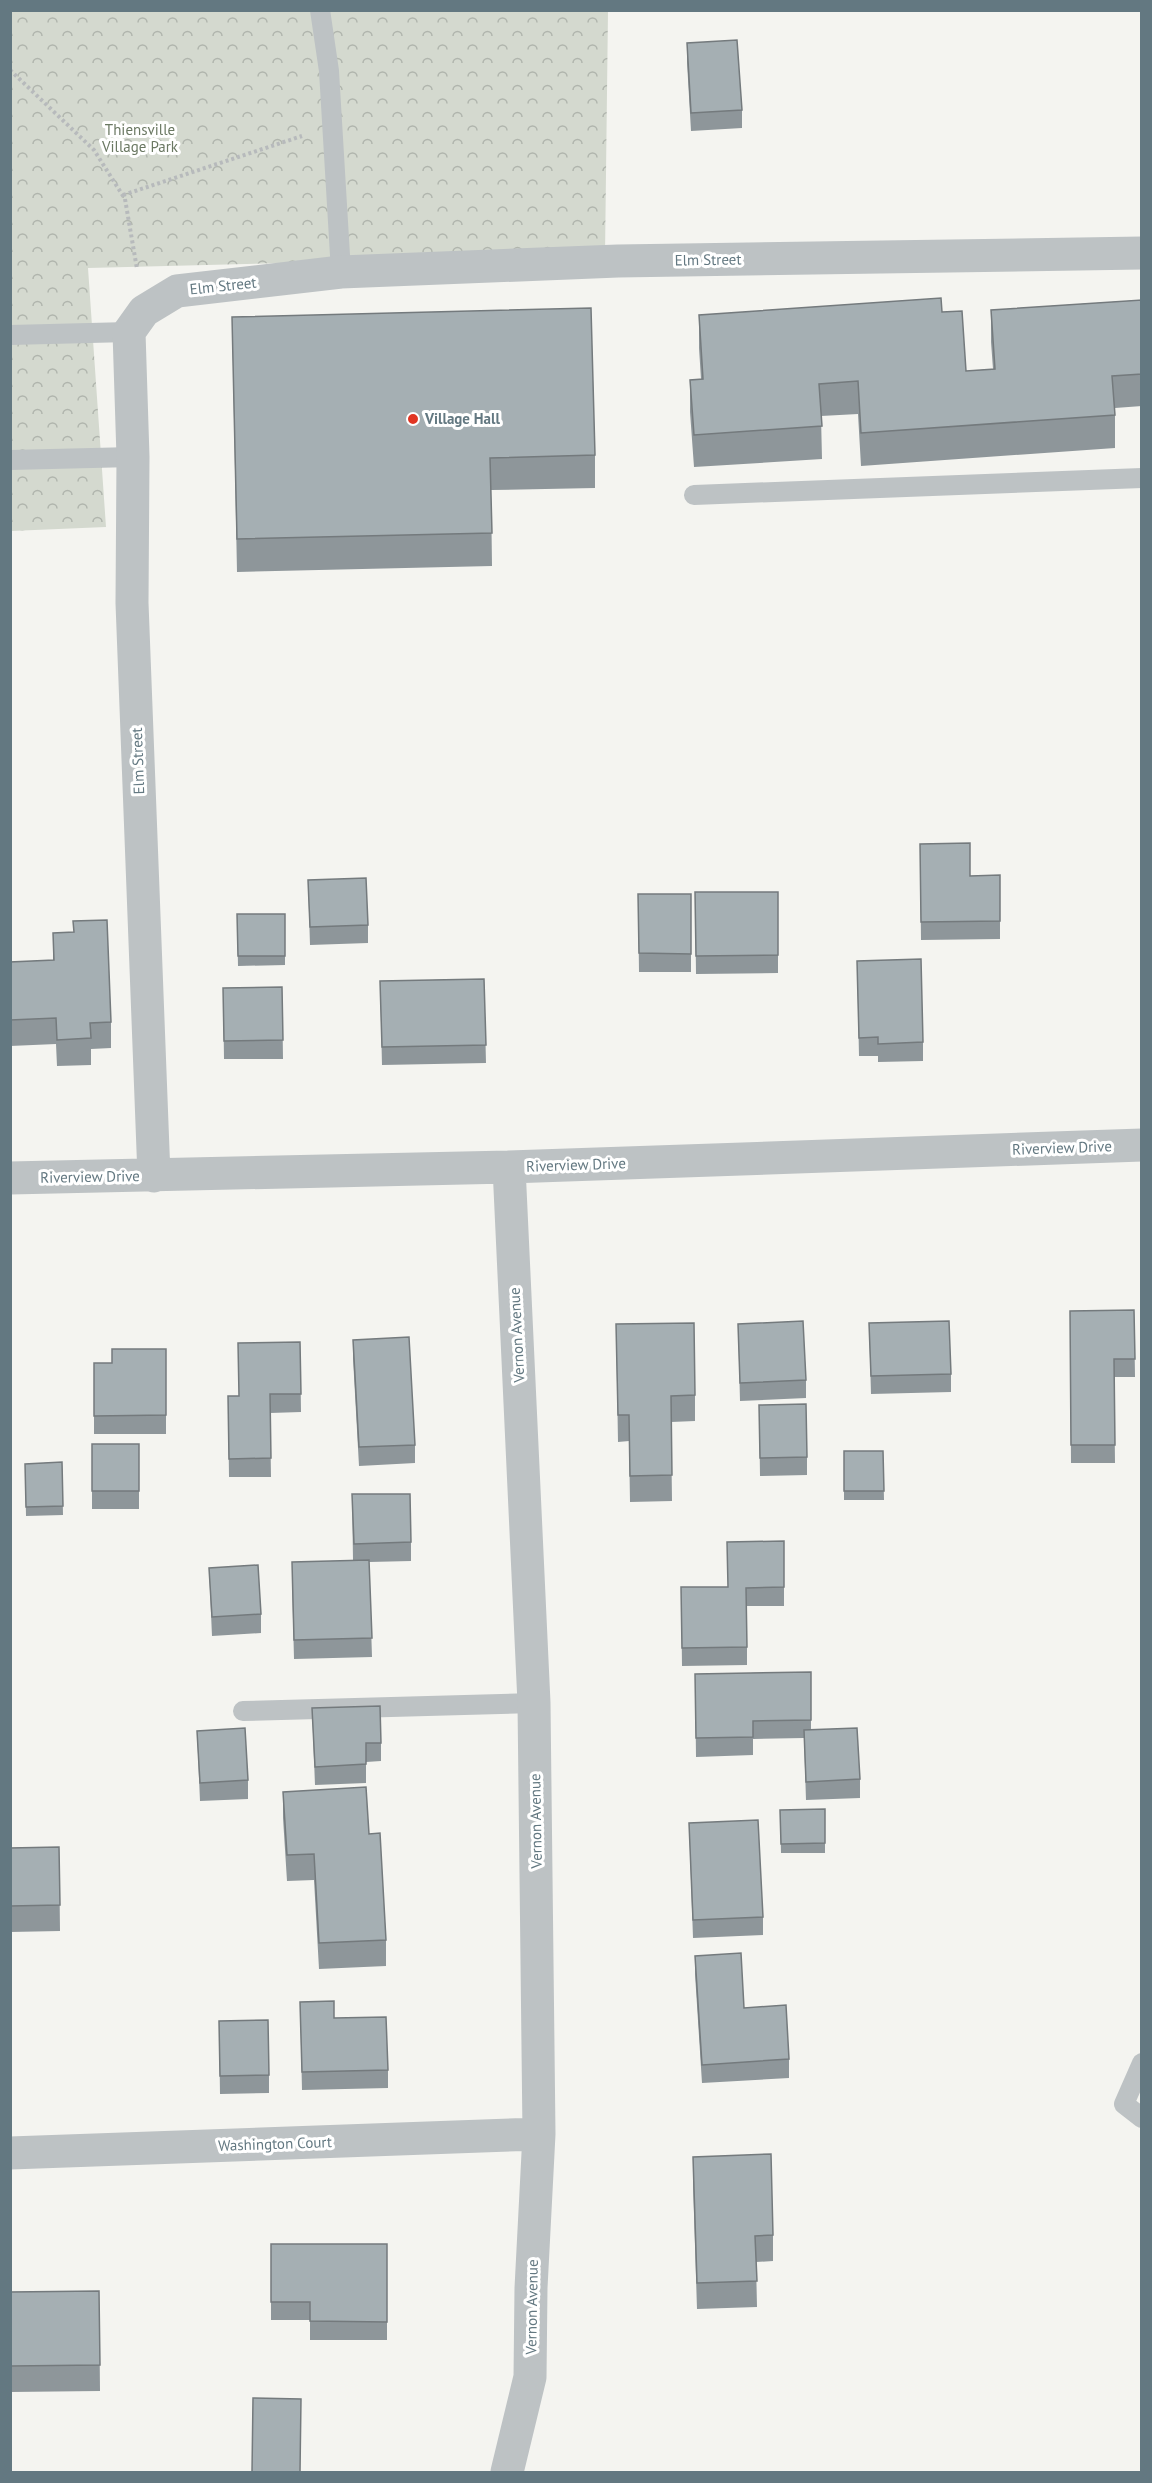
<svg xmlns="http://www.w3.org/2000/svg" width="1152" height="2483" font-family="'PT Sans',sans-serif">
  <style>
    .forest { fill: url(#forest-crowns) }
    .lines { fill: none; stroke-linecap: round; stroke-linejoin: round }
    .path { stroke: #b7babc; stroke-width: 4; stroke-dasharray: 3 3; stroke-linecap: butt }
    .service { stroke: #bdc2c4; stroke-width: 20 }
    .minor { stroke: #bdc2c4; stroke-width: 33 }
    .wall { fill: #8e969a }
    .building { fill: #a5afb3; stroke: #747a7d; stroke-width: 1.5 }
    .poi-dot { fill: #e13523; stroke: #fff; stroke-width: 2 }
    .labels { text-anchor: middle; stroke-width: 6; stroke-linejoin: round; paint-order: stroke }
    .park-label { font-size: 15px; fill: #6a7862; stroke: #fff }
    .street-label { font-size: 15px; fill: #637881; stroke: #fff }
    .poi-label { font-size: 15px; font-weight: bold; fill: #637881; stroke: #fff; text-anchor: start }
  </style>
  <defs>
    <pattern id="forest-crowns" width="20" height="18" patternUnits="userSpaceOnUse" patternTransform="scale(1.5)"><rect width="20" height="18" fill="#d4d9cf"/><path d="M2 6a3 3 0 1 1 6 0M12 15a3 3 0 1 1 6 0" fill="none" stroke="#b0b5ad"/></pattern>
  </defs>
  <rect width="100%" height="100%" fill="#f4f4f0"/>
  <path class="forest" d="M10 11H608L605 255 88 268 106 527 11 531Z"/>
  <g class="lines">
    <path class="path" d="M10 70 94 150 125 199 137 269
      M123 195 302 136"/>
    <path class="service" d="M320 10 329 71 341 272
      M10 335 129 332
      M10 460 133 457
      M694 495 1142 478
      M243 1711 534 1703
      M1142 2063 1124 2104 1142 2118"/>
    <path class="minor" d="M154 1176 132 603 133 457 129 332 144 311 177 291 341 272 618 261 1142 253
      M10 1178 509 1167 1142 1145
      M10 2153 539 2134
      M507 2472 530 2377 531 2288 539 2134 534 1703 509 1167"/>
  </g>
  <path class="wall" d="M687 43 742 110V128L691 131 687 62Z
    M1142 300V406L1115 408V448L861 466 858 414 821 416 822 459 694 467 690 412V380L701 379 699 348V315L942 312 966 371 993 369 991 342V310Z
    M232 317 595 455V488L491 490 492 566 237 572Z
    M920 844 970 876 1000 875V939L921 940Z
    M308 880 368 925V943L310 945Z
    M695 892H778V973L696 974Z
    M638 894H691V972H639Z
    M237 914H285V965L238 966Z
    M53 933 111 1022V1048L91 1049V1065L57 1066 56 1044 10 1046V962L53 960Z
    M857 961 923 1042V1061L878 1062V1056H859Z
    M484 979 486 1063 382 1065 380 981Z
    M282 987 283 1059H224L223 988Z
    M1134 1310 1135 1377H1114L1115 1463H1071L1070 1311Z
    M869 1323 951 1374V1392L871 1394Z
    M616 1324 695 1395V1421L671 1422 672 1501 630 1502 629 1441 618 1442Z
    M738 1324 806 1380V1398L740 1401Z
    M353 1340 415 1445V1463L359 1466 353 1358Z
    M300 1342 301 1412 270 1413 271 1477H229L228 1396H239Z
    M166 1349V1434H94V1363H112Z
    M759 1405 807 1457V1475L760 1476Z
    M92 1444H139V1509H92Z
    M844 1451H883L884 1500H844Z
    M62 1462 63 1515 26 1516 25 1464Z
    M352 1494 411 1542V1561L369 1562 372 1657 294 1659 292 1580 353 1560Z
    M784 1541V1606H747V1665L682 1666 681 1587H728Z
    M209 1568 261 1614V1633L212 1636Z
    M811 1672V1729L860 1779V1798L806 1800 804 1738 753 1739V1755L696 1757 695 1674Z
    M312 1708 381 1743V1761L366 1762V1783L315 1785Z
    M197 1731 248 1780V1799L200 1801Z
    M283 1792 369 1834 386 1940V1966L319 1969 314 1880 287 1881 283 1818Z
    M825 1809V1853H781L780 1810Z
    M689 1823 763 1917V1935L693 1938Z
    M59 1847 60 1931 10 1932V1848Z
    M695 1956 744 2008 789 2059V2078L702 2083 695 1974Z
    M300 2002 334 2018 388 2070V2088L302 2090Z
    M219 2021 269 2075V2093L220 2094Z
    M693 2157 773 2235V2261L756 2262 757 2307 697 2309 693 2183Z
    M271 2244H387V2340H310V2320H271Z
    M99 2291 100 2391 10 2392V2292Z"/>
  <path class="building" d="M737 40 742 110 691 113 687 43Z
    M941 298 942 312 962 311 966 371 995 369 991 310 1142 300V374L1112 376 1115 415 861 433 858 381 819 384 822 426 694 435 690 380 703 379 699 315Z
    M591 308 595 455 490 458 492 533 237 539 232 317Z
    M970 843V876L1000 875V921L921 922 920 844Z
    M366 878 368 925 310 927 308 880Z
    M695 892H778V955L696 956Z
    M638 894H691V954L639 953Z
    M237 914H285V956H238Z
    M107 920 111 1022 90 1023 91 1038 57 1040 56 1018 10 1020V962L54 960 53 933 74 932 73 921Z
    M921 959 923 1042 878 1044V1037L859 1038 857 961Z
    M484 979 486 1045 382 1047 380 981Z
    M282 987 283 1040 224 1041 223 988Z
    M1134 1310 1135 1359H1114L1115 1445H1071L1070 1311Z
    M803 1321 806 1380 740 1383 738 1324Z
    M949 1321 951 1374 871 1376 869 1323Z
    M694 1323 695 1395 671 1396 672 1475 630 1476 629 1415H618L616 1324Z
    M409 1337 415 1445 359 1447 353 1340Z
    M300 1342 301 1394H270L271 1458 229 1459 228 1396H239L238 1343Z
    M112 1349H166V1415L94 1416V1363H112Z
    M806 1404 807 1457 760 1458 759 1405Z
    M92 1444H139V1491H92Z
    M844 1451H883L884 1491H844Z
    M62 1462 63 1506 26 1507 25 1464Z
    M352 1494H410L411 1542 354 1544Z
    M784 1541V1587L746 1588 747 1647 682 1648 681 1587H728L727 1542Z
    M369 1560 372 1638 294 1640 292 1562Z
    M258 1565 261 1614 212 1617 209 1568Z
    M811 1672V1720L753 1721V1737L696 1738 695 1674Z
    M380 1706 381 1743H366V1764L315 1767 312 1708Z
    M245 1728 248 1780 200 1783 197 1731Z
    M857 1728 860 1779 806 1782 804 1730Z
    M366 1787 369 1834 380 1833 386 1940 319 1943 314 1854 287 1855 283 1792Z
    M825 1809V1843L781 1844 780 1810Z
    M758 1820 763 1917 693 1920 689 1823Z
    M59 1847 60 1905 10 1906V1848Z
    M741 1953 744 2008 786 2005 789 2059 702 2065 695 1956Z
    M334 2001V2018L386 2017 388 2070 302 2072 300 2002Z
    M268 2020 269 2075 220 2076 219 2021Z
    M771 2154 773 2235 755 2236 757 2281 697 2283 693 2157Z
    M271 2244H387V2322L310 2321V2302H271Z
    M99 2291 100 2365 10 2366V2292Z
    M253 2398 301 2399 300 2472H252Z"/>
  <circle class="poi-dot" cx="413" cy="419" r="6"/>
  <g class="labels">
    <g class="park-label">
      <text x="140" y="135">Thiensville<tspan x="140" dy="17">Village Park</tspan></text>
    </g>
    <g class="street-label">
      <text transform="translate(708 260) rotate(-1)" y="5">Elm Street</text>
      <text transform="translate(223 286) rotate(-6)" y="5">Elm Street</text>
      <text transform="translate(138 761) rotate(-92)" y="5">Elm Street</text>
      <text transform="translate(1062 1148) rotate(-2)" y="5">Riverview Drive</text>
      <text transform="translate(576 1165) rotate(-2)" y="5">Riverview Drive</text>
      <text transform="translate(90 1177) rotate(-1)" y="5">Riverview Drive</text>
      <text transform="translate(517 1335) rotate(-93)" y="5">Vernon Avenue</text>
      <text transform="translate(536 1821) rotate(-91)" y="5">Vernon Avenue</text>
      <text transform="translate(275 2144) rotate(-2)" y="5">Washington Court</text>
      <text transform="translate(532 2307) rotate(-89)" y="5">Vernon Avenue</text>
    </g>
    <g class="poi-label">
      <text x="425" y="424">Village Hall</text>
    </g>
  </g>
  <rect width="1152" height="2483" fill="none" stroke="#637881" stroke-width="24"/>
</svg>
